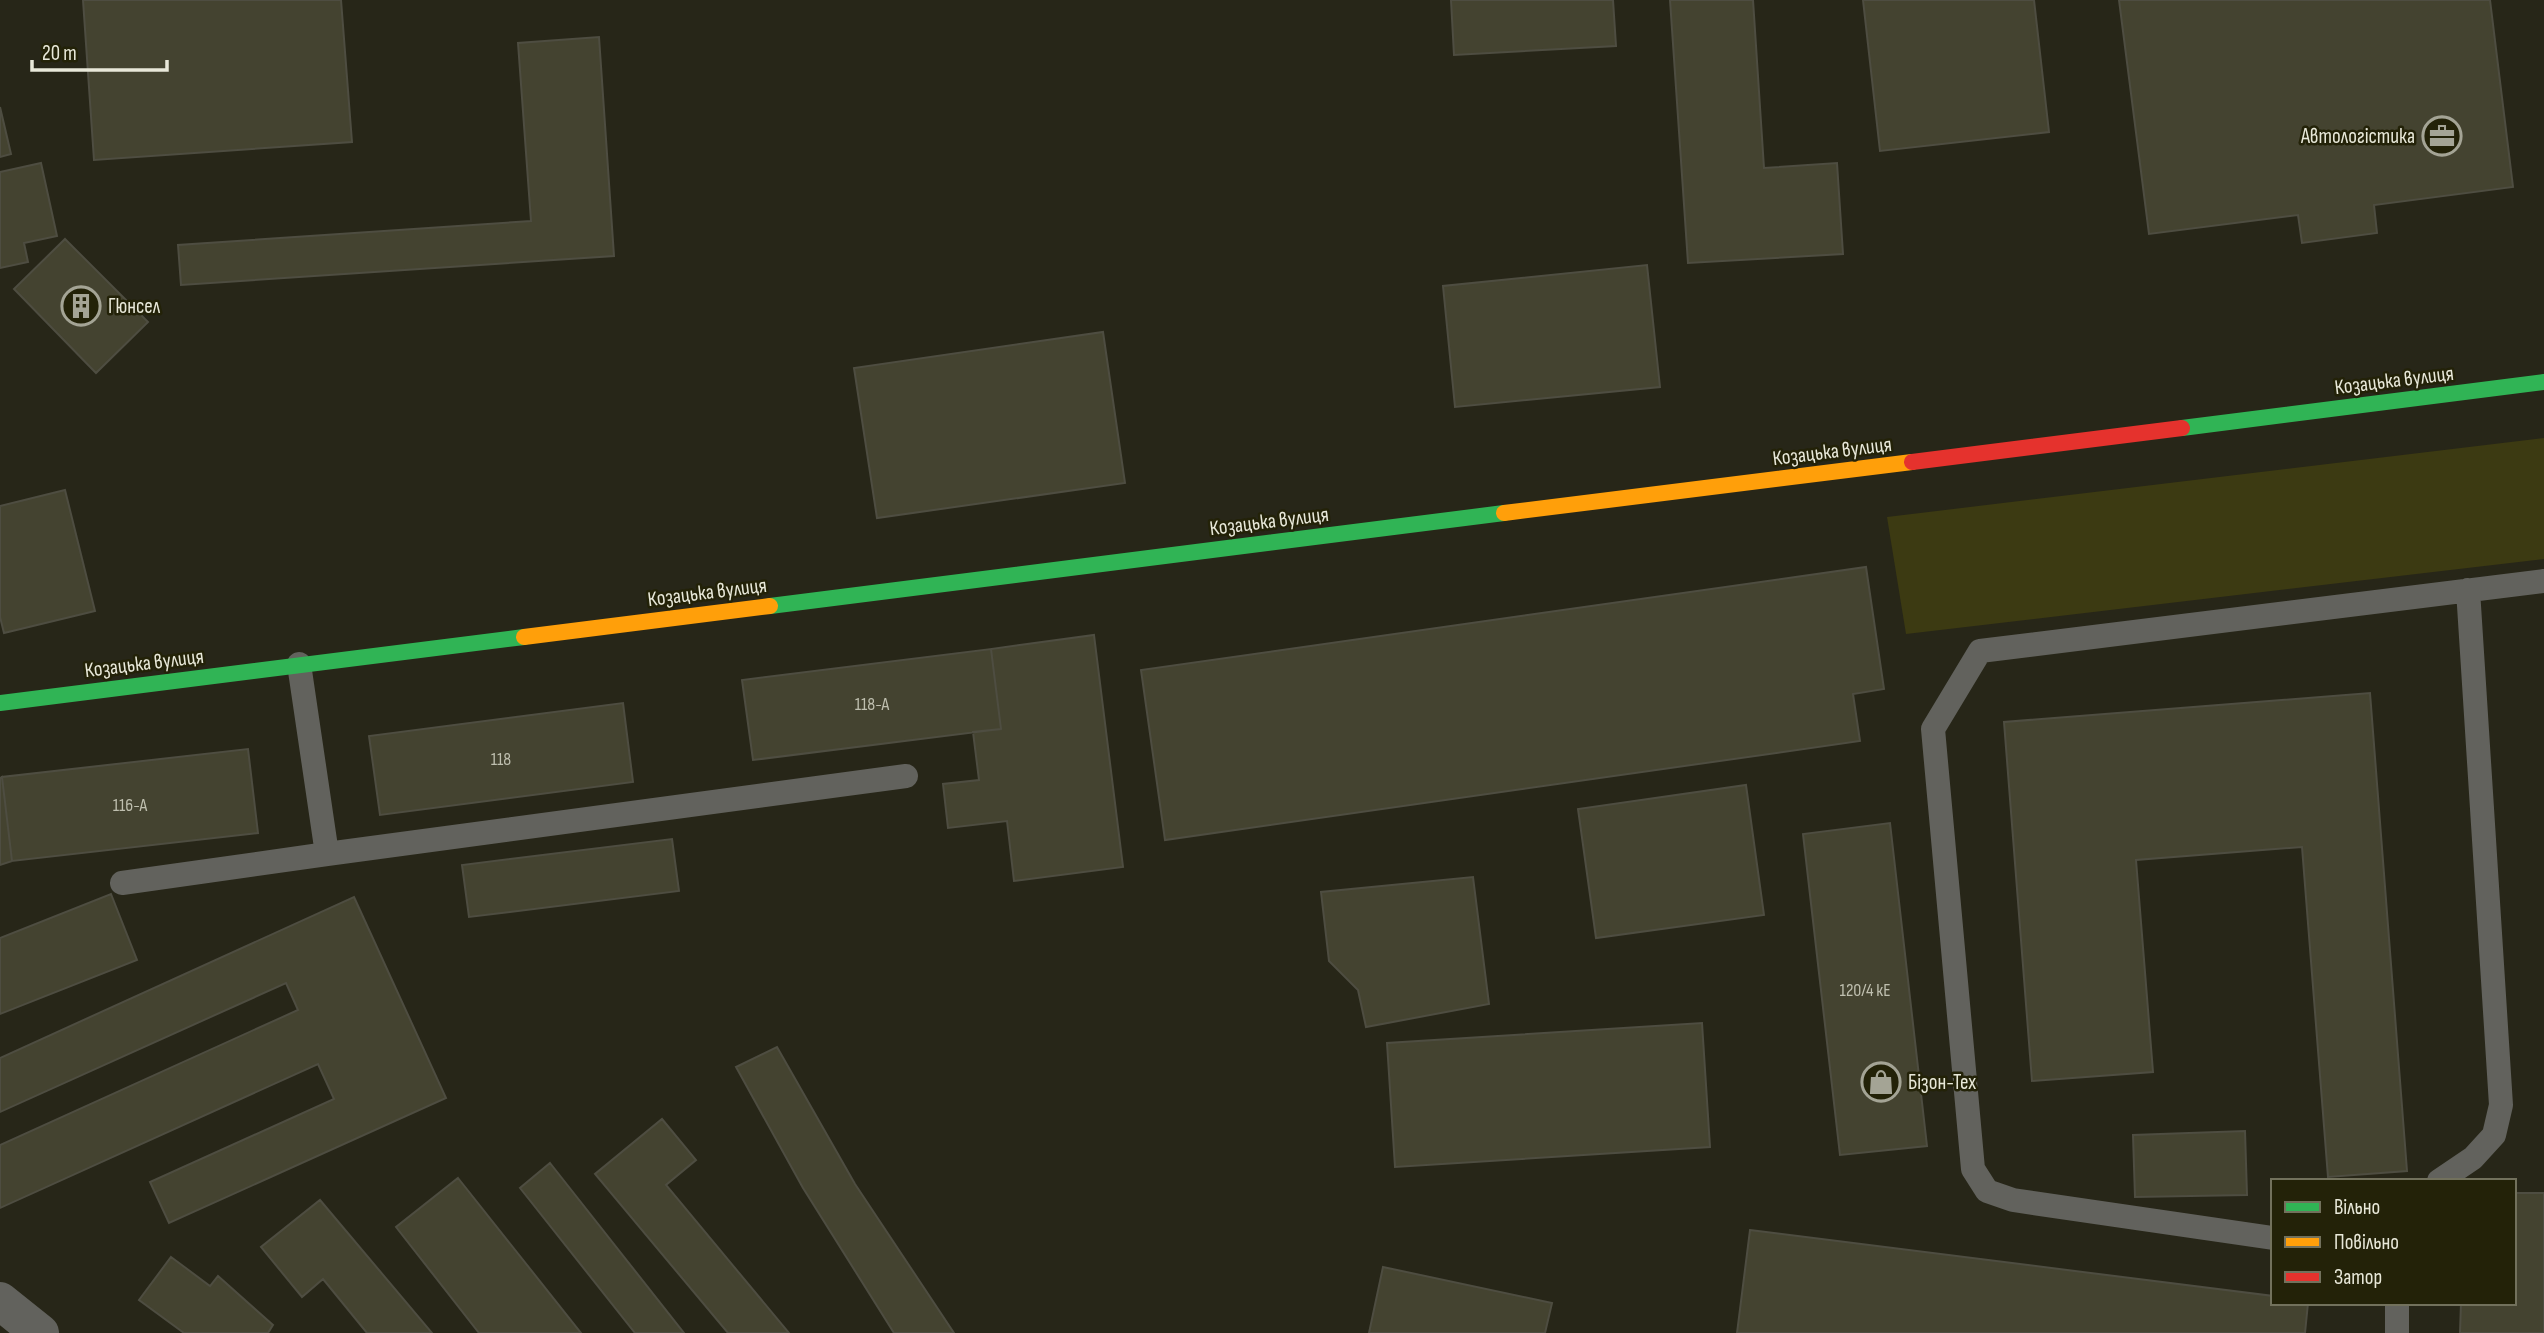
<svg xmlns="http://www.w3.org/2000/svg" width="2544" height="1333" font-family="'Sofia Sans Condensed',sans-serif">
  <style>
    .green { fill: #3c3a12 }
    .building { fill: #444330; stroke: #4e4d41; stroke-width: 2 }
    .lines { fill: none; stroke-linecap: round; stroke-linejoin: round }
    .lane { stroke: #62625d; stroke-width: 24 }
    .street { stroke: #62625d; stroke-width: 38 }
    .fast { stroke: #30b455; stroke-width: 16 }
    .slow { stroke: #ff9f0a; stroke-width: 16 }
    .jam { stroke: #e5322d; stroke-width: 16 }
    .labels { text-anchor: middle; stroke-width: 5; stroke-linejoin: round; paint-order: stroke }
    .number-label { font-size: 18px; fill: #bfbfaf }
    .poi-label { font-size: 21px; fill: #e8e8d9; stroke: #232208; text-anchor: start }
    .street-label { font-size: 21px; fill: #e8e8d9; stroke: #232208 }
  </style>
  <rect width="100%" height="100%" fill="#272618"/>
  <path class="green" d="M2544 438V559L1906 634 1887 517Z"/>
  <path class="building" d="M83 0H341L352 142 94 160Z
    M1451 0H1613L1616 46 1454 55Z
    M1670 0H1753L1764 168 1837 163 1843 254 1688 263Z
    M1863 0H2034L2049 132 1880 151Z
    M2119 0H2490L2513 187 2374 205 2377 233 2302 243 2298 215 2149 234Z
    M599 37 614 256 181 285 178 245 531 221 518 43Z
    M0 107 11 154 0 157Z
    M41 163 57 236 24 243 28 262 0 268V172Z
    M65 239 148 322 96 373 14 289Z
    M1647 265 1660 387 1455 407 1443 286Z
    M1103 332 1125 483 877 518 854 368Z
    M65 490 95 611 4 633 0 617V506Z
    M1866 567 1884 689 1853 694 1860 741 1165 840 1141 670Z
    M1094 635 1123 867 1014 881 1007 821 948 828 943 784 979 780 973 732 1001 729 991 649Z
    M991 649 1001 729 753 760 742 680Z
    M2370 693 2407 1171 2328 1177 2302 847 2136 860 2153 1072 2032 1081 2004 722Z
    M623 703 633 782 380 815 369 736Z
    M248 749 258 833 12 861 2 777Z
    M2 777 12 861 0 865V778Z
    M1746 785 1764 915 1596 938 1578 809Z
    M1890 823 1927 1146 1840 1155 1803 834Z
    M672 839 679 891 469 917 462 865Z
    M1473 877 1489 1004 1366 1027 1358 990 1329 961 1321 892Z
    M111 894 137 960 0 1014V938Z
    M354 897 446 1098 169 1223 150 1182 334 1099 318 1064 0 1208V1145L298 1010 286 983 0 1112V1058Z
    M1702 1023 1710 1147 1395 1167 1387 1043Z
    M777 1047 855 1184 954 1333H894L803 1188 736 1067Z
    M662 1119 696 1160 666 1185 789 1333H728L595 1174Z
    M2245 1131 2247 1195 2135 1197 2133 1135Z
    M550 1163 684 1333H635L520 1188Z
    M458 1178 581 1333H479L396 1227Z
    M2514 1193H2544V1333H2460L2461 1303H2514Z
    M320 1200 432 1333H367L323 1279 302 1297 261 1247Z
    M1750 1230 2273 1296V1303H2308L2305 1333H1737Z
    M171 1257 210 1286 218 1276 273 1325 268 1333H184L139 1300Z
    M1383 1267 1552 1303 1545 1333H1369Z"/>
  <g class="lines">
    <path class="lane" d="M299 664 327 854 906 776
      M122 883 327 854
      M2439 1181 2473 1158 2494 1135 2501 1105 2468 590
      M2273 1238 2013 1200 1987 1191 1973 1169 1933 729 1980 651 2544 581
      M2397 1333V1303"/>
    <path class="street" d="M0 1301 40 1333"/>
    <path class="fast" d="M2182 428 2544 382
      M770 606 1504 513
      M0 703 524 637"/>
    <path class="slow" d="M1504 513 1912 462
      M524 637 770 606"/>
    <path class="jam" d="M1912 462 2182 428"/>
  </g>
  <defs>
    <g id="office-ring" transform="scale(2.0125)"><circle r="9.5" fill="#232208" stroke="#a4a495" stroke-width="1.5"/><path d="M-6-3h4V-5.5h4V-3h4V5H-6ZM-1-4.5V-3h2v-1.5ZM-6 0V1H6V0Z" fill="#a4a495"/></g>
    <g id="building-ring" transform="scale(2.0125)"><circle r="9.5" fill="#232208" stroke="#a4a495" stroke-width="1.5"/><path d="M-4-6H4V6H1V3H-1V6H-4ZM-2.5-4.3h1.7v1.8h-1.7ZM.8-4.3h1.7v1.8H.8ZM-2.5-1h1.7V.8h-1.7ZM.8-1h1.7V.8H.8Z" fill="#a4a495"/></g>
    <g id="shop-ring" transform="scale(2.0125)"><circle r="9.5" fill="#232208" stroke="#a4a495" stroke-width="1.5"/><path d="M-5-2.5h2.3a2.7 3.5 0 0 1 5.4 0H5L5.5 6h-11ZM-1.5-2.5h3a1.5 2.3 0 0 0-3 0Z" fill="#a4a495"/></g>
  </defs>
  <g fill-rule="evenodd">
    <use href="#office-ring" x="2442" y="136"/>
    <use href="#building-ring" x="81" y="306"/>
    <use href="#shop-ring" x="1881" y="1082"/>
  </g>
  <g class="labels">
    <g class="number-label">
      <text x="872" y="710">118-А</text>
      <text x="501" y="765">118</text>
      <text x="130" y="811">116-А</text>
      <text x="1865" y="996">120/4 кЕ</text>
    </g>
    <g class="poi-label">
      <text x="2415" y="143" text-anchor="end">Автологістика</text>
      <text x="108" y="313">Гюнсел</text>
      <text x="1908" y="1089">Бізон-Тех</text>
    </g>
    <g class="street-label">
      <text transform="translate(2394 380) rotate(-7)" y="7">Козацька вулиця</text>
      <text transform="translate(1832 451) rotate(-7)" y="7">Козацька вулиця</text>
      <text transform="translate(1269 521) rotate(-7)" y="7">Козацька вулиця</text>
      <text transform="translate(707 592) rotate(-7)" y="7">Козацька вулиця</text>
      <text transform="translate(144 663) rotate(-7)" y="7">Козацька вулиця</text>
    </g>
  </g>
  <rect x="2271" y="1179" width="245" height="126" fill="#232208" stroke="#72715c" stroke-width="2"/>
  <rect x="2285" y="1202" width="35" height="10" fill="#30b455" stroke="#72715c" stroke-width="2"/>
  <text x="2334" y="1214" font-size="21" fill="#e8e8d9">Вільно</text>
  <rect x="2285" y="1237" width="35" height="10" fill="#ff9f0a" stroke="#72715c" stroke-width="2"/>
  <text x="2334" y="1249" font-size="21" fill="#e8e8d9">Повільно</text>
  <rect x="2285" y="1272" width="35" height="10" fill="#e5322d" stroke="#72715c" stroke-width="2"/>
  <text x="2334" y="1284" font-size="21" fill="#e8e8d9">Затор</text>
  <path d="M32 60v10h135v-10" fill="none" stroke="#e8e8d9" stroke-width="3.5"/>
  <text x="42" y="60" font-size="21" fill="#e8e8d9" stroke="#232208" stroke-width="5" paint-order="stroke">20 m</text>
</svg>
